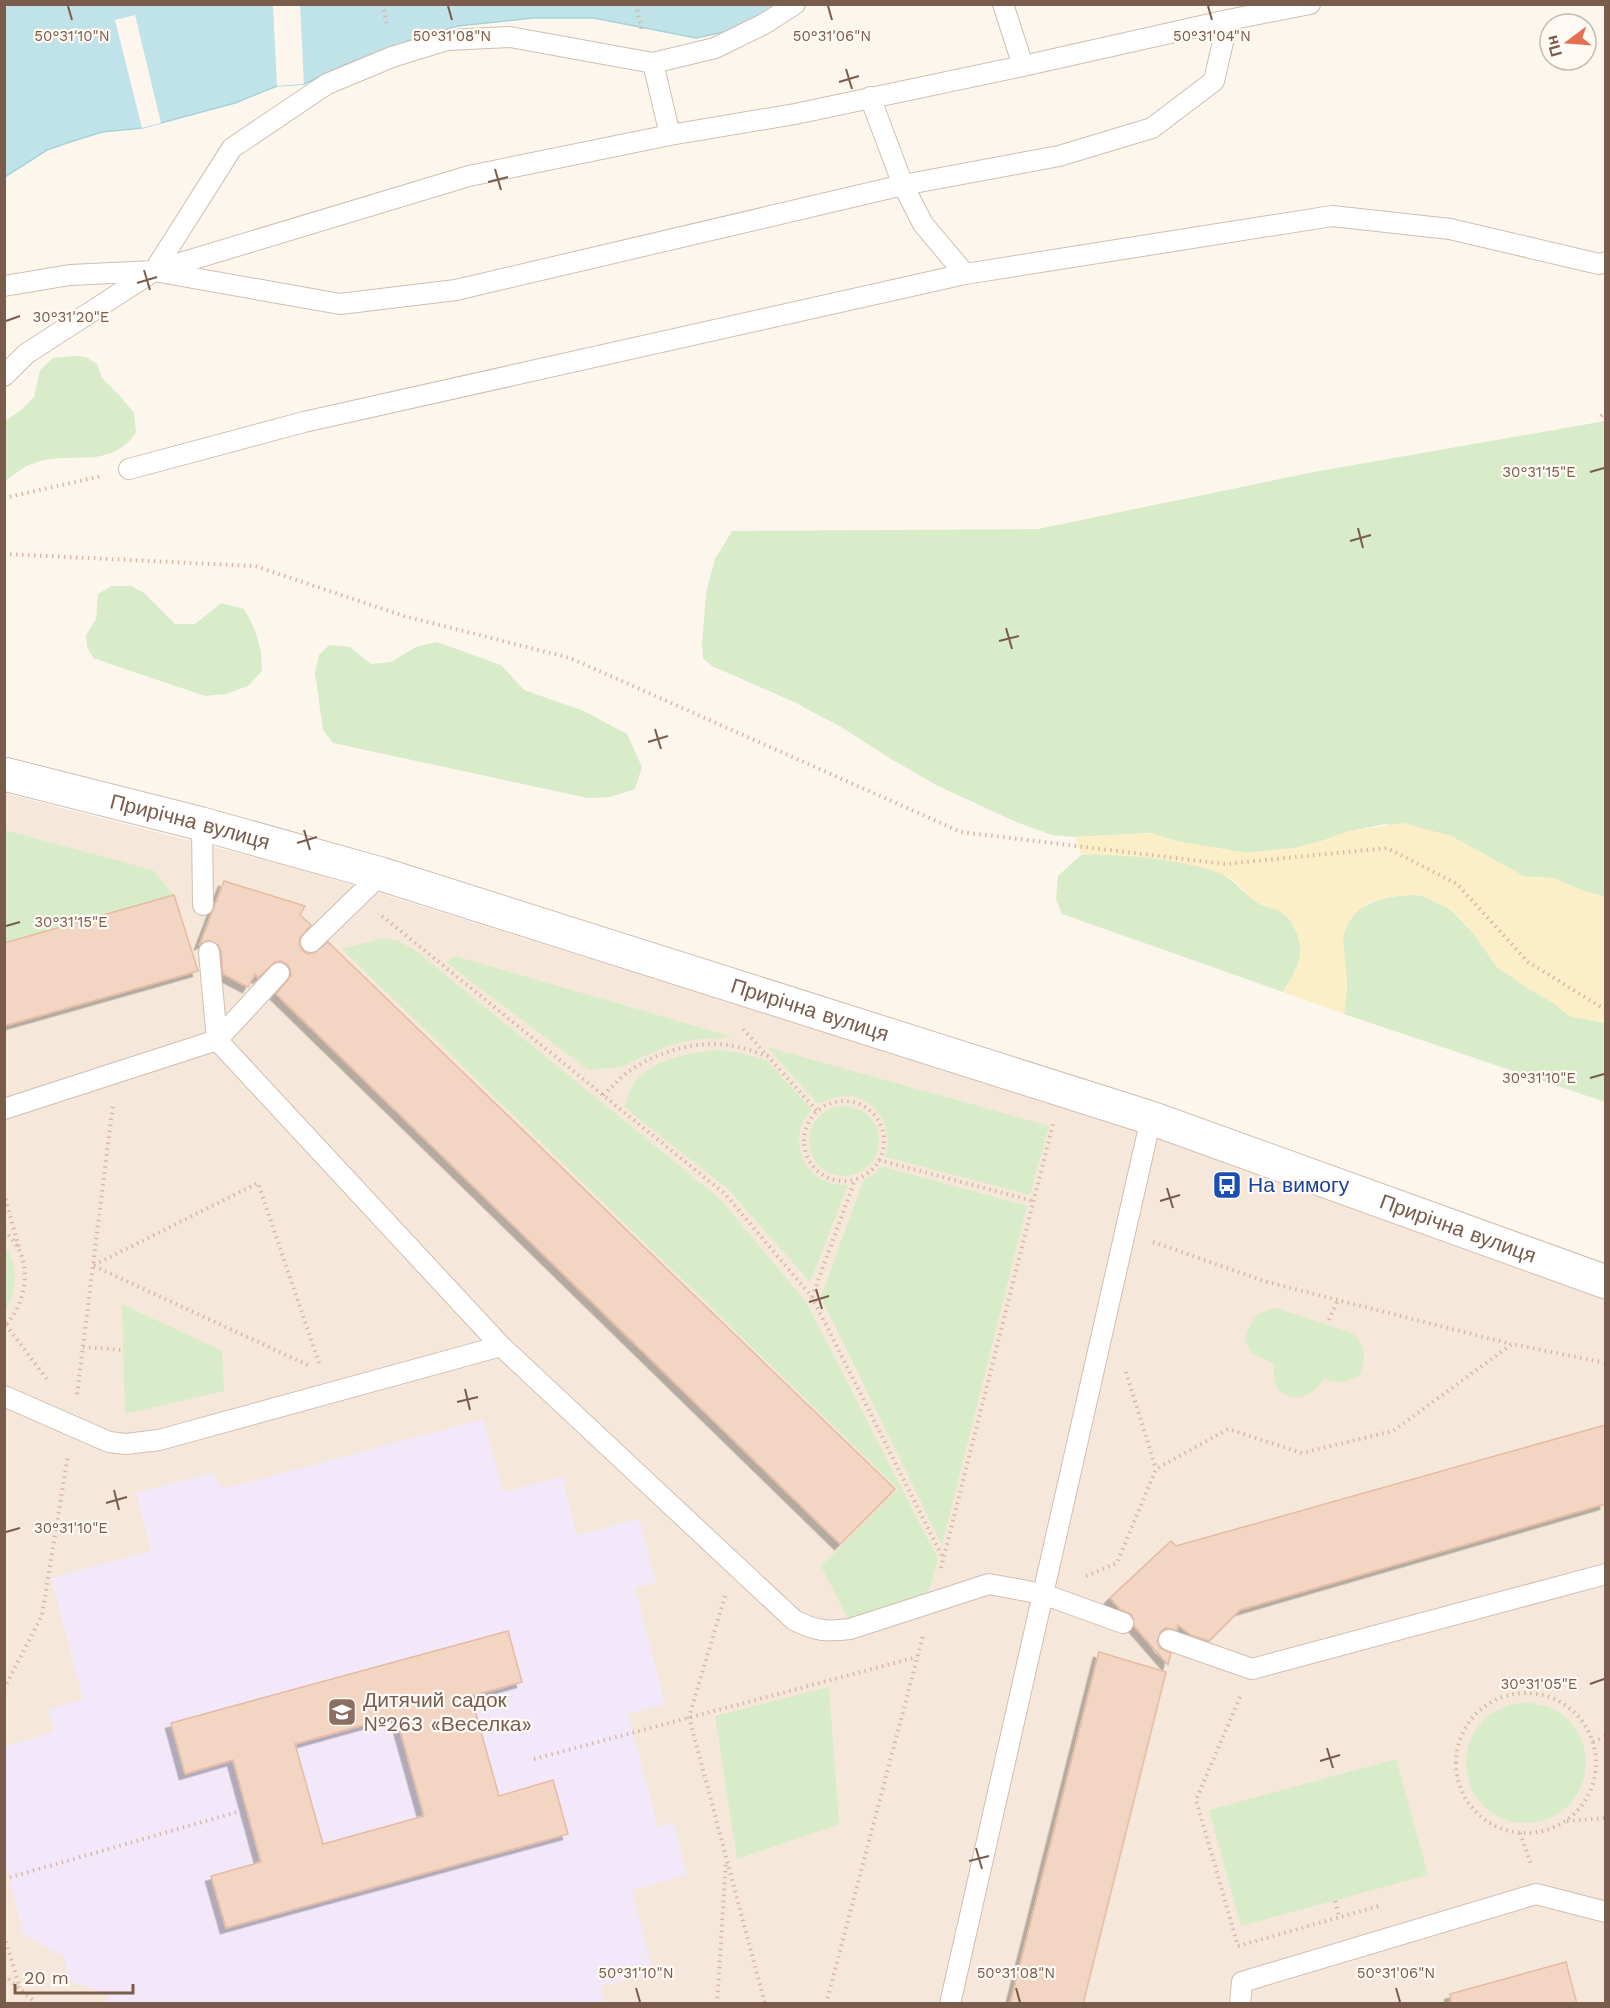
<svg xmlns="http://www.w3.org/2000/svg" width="1610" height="2008" font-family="'Work Sans',sans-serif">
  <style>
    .residential { fill: #f5e8da }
    .education { fill: #f3e8fa }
    .green { fill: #d8ecc9 }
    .sand { fill: #fcefc7 }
    .water { fill: #bfe3e8; stroke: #a5d3da; stroke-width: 1.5 }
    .pier { fill: #fdf6ec }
    .building { fill: #f3d5c3; stroke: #e6bba3; stroke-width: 1.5; fill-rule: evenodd; filter: url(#shadow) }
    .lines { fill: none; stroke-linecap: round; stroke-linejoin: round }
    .service-casing { stroke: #d1beb0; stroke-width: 22 }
    .minor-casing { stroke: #d1beb0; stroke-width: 35 }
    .path { stroke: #d9b8a5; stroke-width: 4; stroke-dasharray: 1.5 4.5; stroke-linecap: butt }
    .service { stroke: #fff; stroke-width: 20 }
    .minor { stroke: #fff; stroke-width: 33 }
    .ticks { fill: none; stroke: #7a5c4d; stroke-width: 2 }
    .labels { text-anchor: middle; stroke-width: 4.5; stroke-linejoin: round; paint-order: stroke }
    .street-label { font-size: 21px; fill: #7a5c4d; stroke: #fffaf3 }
    .transit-label { font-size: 21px; fill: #164399; stroke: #fffaf3; text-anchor: start }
    .education-label { font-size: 21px; fill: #785e54; stroke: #fffaf3; text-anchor: start }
    .ticks-label { font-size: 15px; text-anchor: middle; fill: #7a5c4d; stroke: #fffaf3; stroke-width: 4.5; stroke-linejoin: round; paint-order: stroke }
  </style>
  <defs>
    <filter id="shadow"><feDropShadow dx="-5.5" dy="5.5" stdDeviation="0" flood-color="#0004"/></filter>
  </defs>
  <rect width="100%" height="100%" fill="#fdf6ec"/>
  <path class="residential" d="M4 793 304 870 1082 1111 1605 1291V2003H5Z"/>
  <path class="education" d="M484 1419 503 1492 562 1477 577 1535 639 1519 656 1582 635 1588 665 1704 628 1714 658 1827 674 1823 687 1875 632 1890 653 1973 601 1986 605 2003H109L106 1993 70 1981 64 1957 23 1934 5 1860 4 1747 54 1732 48 1710 83 1699 51 1578 151 1551 136 1493 212 1473 223 1489Z"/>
  <path class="green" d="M74 356 86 357 97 364 102 378 120 396 134 413 136 433C109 469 78 452 41 461 26 464 17 473 5 481V421L20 411 34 397 40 370 53 358Z
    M1605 421V897L1578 889 1554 878 1525 877 1451 836 1385 824 1346 832 1322 841 1294 848 1247 853 1175 841 1151 833 1075 837 1052 835 1016 822 938 786 893 760 841 727 792 701 712 666 703 658 702 644 706 593 715 559 732 531 1038 529 1314 472Z
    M112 586H131L144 593 175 624H195L221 603 244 609C256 629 262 646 262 671L248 686 226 694 205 696 93 658 87 647 86 635 96 619 98 594Z
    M437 642 501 665 524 690 584 711 627 734 642 767 635 789 610 797 588 798 333 743 323 730 315 673 319 655 329 645 350 647 371 664 391 662 416 647Z
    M4 830 153 870 174 895 5 943Z
    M1093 854C1126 855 1192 859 1220 873 1233 879 1240 890 1252 898 1262 904 1272 907 1281 912 1288 916 1292 923 1295 929 1308 956 1296 969 1283 992L1062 914 1056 899 1058 876 1081 855Z
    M1412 895 1423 896 1450 909 1474 934 1497 967 1526 987 1552 1002 1570 1016 1605 1023V1102L1344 1014C1345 1003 1347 992 1347 981 1346 967 1341 953 1343 938 1348 904 1383 896 1412 895Z
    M383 938 399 941 416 951 720 1199 806 1302 938 1559 928 1594 848 1619 821 1566 898 1489 342 949Z
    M455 956 733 1037 691 1040 667 1046 621 1067 588 1070 446 962Z
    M767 1047 1049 1126 1030 1195 885 1157C894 1129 877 1096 845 1096 835 1096 827 1100 818 1104Z
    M720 1050 741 1053 767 1061 812 1110C791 1128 797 1166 821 1179 830 1184 839 1185 848 1185L810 1282 728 1189 624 1107C627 1100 629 1091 633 1085 651 1058 691 1053 720 1050Z
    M809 1141a35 35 0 1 1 70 0a35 35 0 1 1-70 0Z
    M880 1166 1027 1206 942 1545 821 1297 863 1181 876 1173Z
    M5 1246C18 1267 18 1290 5 1311Z
    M122 1304 222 1351 224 1391 125 1414Z
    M1276 1308 1352 1333C1367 1346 1366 1359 1359 1376 1346 1382 1337 1385 1324 1378 1315 1396 1290 1406 1277 1387 1273 1380 1274 1371 1274 1363L1251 1353 1245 1339C1252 1318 1255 1313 1276 1308Z
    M829 1687 839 1824 737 1859 715 1716Z
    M1466 1763a60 60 0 1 1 120 0a60 60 0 1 1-120 0Z
    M1396 1759 1428 1875 1241 1926 1209 1810Z"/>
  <path class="sand" d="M1403 823 1451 836 1525 877 1554 878 1578 889 1605 897V1023L1570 1016 1552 1002 1526 987 1497 967 1474 934 1450 909 1424 896 1412 895 1395 896 1368 903 1355 913 1346 927 1343 940 1347 982 1344 1014 1283 992C1296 969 1308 956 1295 929 1292 923 1288 916 1281 912 1273 908 1263 907 1256 902 1247 896 1242 886 1233 880 1206 861 1114 852 1081 855L1075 837 1152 833 1175 841 1247 853 1294 848 1322 841 1346 832Z"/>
  <path class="water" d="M5 5H779L758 17 724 32 696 38 594 18H533L458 26 416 38 344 65 304 84 277 86 235 103 142 128 102 132 67 143 47 150 5 177Z"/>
  <path class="pier" d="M273 5H300L304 84 277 86Z
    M135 15 161 123 142 128 115 20Z"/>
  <path class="building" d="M224 881 305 906 300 915 311 925 300 938 299 944 303 951 308 954 314 953 328 942 895 1489 840 1544 276 994 291 976 290 969 287 964 281 961 275 962 258 978 255 974 248 987 223 974 221 951 218 945 208 940 200 944Z
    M174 895 198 971 4 1026V943Z
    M1605 1425V1504L1240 1610 1209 1641 1191 1635 1178 1625 1177 1630 1166 1628 1161 1631 1157 1642 1160 1648 1171 1653 1168 1665 1134 1626 1132 1615 1120 1609 1110 1598 1171 1541 1176 1546Z
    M508 1631 522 1682 471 1696 499 1796 553 1780 568 1834 226 1928 211 1876 261 1862 233 1760 185 1774 171 1723ZM396 1716 424 1816 323 1844 295 1744Z
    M1099 1652 1166 1672 1083 2004H1010Z
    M1566 1962 1577 2004H1451L1450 1994Z"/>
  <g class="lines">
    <g class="service-casing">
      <path id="service" d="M1003 4 1023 66
        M653 63 670 135
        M870 97 903 185 923 224 965 274
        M154 271 232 148 327 84 392 57 447 40 510 37 653 63 715 48 764 24 795 4
        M4 286 70 275 154 271 340 304 456 290 903 185 1059 156 1152 128 1214 81 1228 20
        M4 376 26 354 154 271 469 176 670 135 795 114 1023 66 1228 20 1310 4
        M129 469 304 422 965 274 1332 216 1450 229 1599 264 1606 262
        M202 824 203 905
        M311 942 381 874
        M209 952 217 1040
        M217 1040 279 973
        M4 1109 217 1040 501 1346
        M4 1396 109 1442 126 1444 159 1440 501 1346 794 1620C816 1631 826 1632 850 1629L989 1584 1043 1594 1123 1623
        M1169 1640 1252 1669 1606 1574
        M950 2004 1151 1118
        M1240 2004 1242 1982 1536 1894 1606 1912"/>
    </g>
    <g class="minor-casing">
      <g id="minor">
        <path id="s1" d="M4 774 202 824 381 874 1151 1118 1606 1282"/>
      </g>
    </g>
    <path class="path" d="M383 4 387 27
      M636 4 642 31
      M1601 416 1606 411
      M4 498 102 476
      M4 554 255 566 404 616 570 658 961 832 1225 864 1387 848 1457 884 1528 962 1606 1010
      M382 916 725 1194 812 1297 943 1558
      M743 1029 817 1111
      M603 1095C610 1089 616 1082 623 1076 649 1054 694 1040 728 1045 742 1047 755 1052 768 1056
      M804 1141a40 40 0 1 1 80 0a40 40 0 1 1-80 0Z
      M879 1160 1033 1201
      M4 1193 19 1248
      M4 1231C34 1255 29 1300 5 1326
      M1153 1242 1267 1282 1511 1344
      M94 1265 258 1183 320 1366
      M94 1266 310 1366
      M812 1297 855 1180
      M1329 1320 1338 1300
      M6 1325 49 1382
      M83 1347 123 1350
      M1126 1372 1156 1469
      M77 1394 113 1104
      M941 1568 1053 1124
      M1086 1576 1117 1563 1156 1469 1228 1429 1302 1453 1393 1431 1512 1344 1606 1363
      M725 1596 689 1717 765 2004
      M4 1689 42 1615 68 1455
      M1456 1763a70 70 0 1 1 140 0a70 70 0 1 1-140 0Z
      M1240 1697 1196 1800 1238 1946 1379 1906
      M1593 1742 1606 1736
      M534 1759 917 1657
      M1567 1821 1606 1818
      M1520 1833 1531 1864
      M4 1879 237 1812
      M1335 1901 1339 1917
      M4 1936 20 1988
      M4 1975 37 2004
      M717 2004 726 1861
      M826 2004 923 1636"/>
    <use href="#service" class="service"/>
    <use href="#minor" class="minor"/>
  </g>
  <path class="ticks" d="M68 6 72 20M448 6 452 20M828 6 832 20M1208 6 1212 20M846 69 852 89M839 82 859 76M495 169 501 190M488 182 508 177M144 270 150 290M137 283 157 277M6 321 20 316M1590 472 1604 468M1358 528 1363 548M1350 541 1371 535M1006 628 1012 649M999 641 1019 636M655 729 661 749M648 742 668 736M304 830 310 850M297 843 317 837M6 926 20 922M1590 1078 1604 1074M1167 1188 1173 1208M1160 1201 1180 1195M816 1289 822 1309M809 1302 829 1296M465 1389 470 1410M457 1402 478 1397M114 1490 119 1510M106 1503 127 1497M6 1532 20 1528M1590 1684 1604 1679M1327 1748 1333 1768M1320 1761 1340 1755M976 1848 982 1869M969 1861 989 1856M636 1988 640 2002M1016 1988 1020 2002M1396 1988 1400 2002"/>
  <defs>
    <g id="bus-square" transform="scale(1.5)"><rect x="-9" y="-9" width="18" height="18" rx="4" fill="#1a4fb4" stroke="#fffaf3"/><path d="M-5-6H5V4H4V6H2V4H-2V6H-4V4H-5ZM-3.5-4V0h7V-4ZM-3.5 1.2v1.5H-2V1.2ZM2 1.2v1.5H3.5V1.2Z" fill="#fff"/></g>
    <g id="school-square" transform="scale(1.5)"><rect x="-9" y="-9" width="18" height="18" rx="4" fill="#8d6e63" stroke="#fffaf3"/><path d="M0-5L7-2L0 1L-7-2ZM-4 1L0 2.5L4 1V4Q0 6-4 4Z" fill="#fff"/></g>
  </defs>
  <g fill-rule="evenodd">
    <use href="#bus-square" x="1227" y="1185"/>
    <use href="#school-square" x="342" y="1712"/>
  </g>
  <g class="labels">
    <g class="street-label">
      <text dy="7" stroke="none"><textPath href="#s1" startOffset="192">Прирічна вулиця</textPath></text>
      <text dy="7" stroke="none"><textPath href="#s1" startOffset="840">Прирічна вулиця</textPath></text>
      <text dy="7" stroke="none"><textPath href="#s1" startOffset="1524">Прирічна вулиця</textPath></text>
    </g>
    <g class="transit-label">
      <text x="1248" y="1192">На вимогу</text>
    </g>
    <g class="education-label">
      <text x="363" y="1707">Дитячий садок<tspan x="363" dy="24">№263 «Веселка»</tspan></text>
    </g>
  </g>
  <g class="ticks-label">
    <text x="72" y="41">50°31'10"N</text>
    <text x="452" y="41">50°31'08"N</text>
    <text x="832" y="41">50°31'06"N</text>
    <text x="1212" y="41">50°31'04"N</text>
    <text x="71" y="322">30°31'20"E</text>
    <text x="1539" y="477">30°31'15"E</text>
    <text x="71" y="927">30°31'15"E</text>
    <text x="1539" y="1083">30°31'10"E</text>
    <text x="71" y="1533">30°31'10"E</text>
    <text x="1539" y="1689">30°31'05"E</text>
    <text x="636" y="1978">50°31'10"N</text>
    <text x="1016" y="1978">50°31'08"N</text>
    <text x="1396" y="1978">50°31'06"N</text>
  </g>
  <rect width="1610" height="2008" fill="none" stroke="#7a5c4d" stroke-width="12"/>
  <g transform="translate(1568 42) rotate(254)"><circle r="28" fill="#fffaf3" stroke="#cabbb1" stroke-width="1.5"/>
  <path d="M0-4.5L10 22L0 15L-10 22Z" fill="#e76f51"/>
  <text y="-9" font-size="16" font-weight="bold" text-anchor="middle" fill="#7a5c4d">Пн</text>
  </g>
  <path d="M15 1984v9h118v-9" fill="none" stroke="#7a5c4d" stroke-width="3"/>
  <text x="24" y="1984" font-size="18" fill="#7a5c4d" stroke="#fffaf3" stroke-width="4.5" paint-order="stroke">20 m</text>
</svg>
